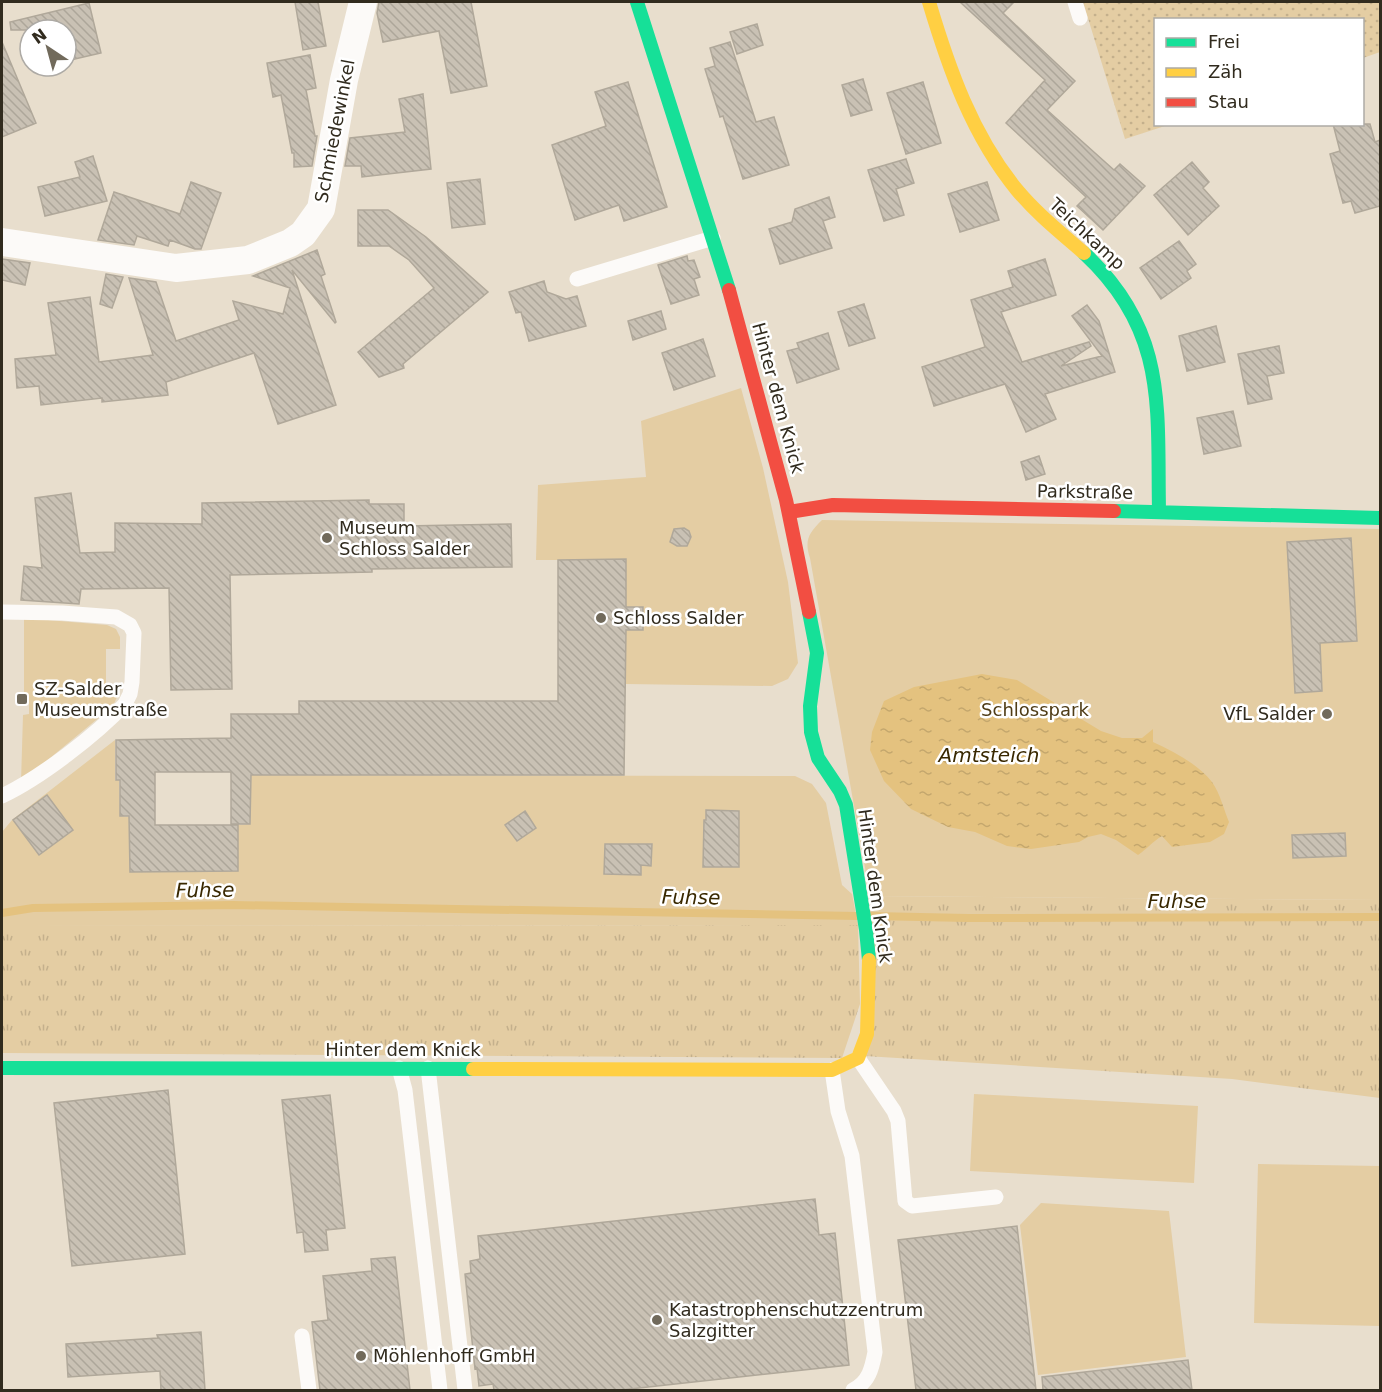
<svg xmlns="http://www.w3.org/2000/svg" width="1382" height="1392" font-family="'DejaVu Sans',sans-serif">
  <style>
    .grass { fill: url(#grass-tufts) }
    .park { fill: #e4cda3 }
    .garden { fill: url(#garden-dots) }
    .water { fill: url(#water-ripples) }
    .lines { fill: none; stroke-linecap: round; stroke-linejoin: round }
    .stream { stroke: #e4c27f; stroke-width: 8 }
    .building { fill: url(#building-back-hatch); stroke: #b0a89a; stroke-width: 1.5 }
    .lane { stroke: #fcfaf8; stroke-width: 15 }
    .street { stroke: #fcfaf8; stroke-width: 28 }
    .fast { stroke: #16e098; stroke-width: 14 }
    .slow { stroke: #ffcf43; stroke-width: 14 }
    .jam { stroke: #f24e42; stroke-width: 14 }
    .poi-dot { fill: #716a5b; stroke: #fff; stroke-width: 2 }
    .labels { text-anchor: middle; stroke-width: 5; stroke-linejoin: round; paint-order: stroke }
    .street-label { font-size: 18px; fill: #312b1e; stroke: #fff }
    .poi-label { font-size: 18px; fill: #312b1e; stroke: #fff; text-anchor: start }
    .park-label { font-size: 18px; fill: #4f3c16; stroke: #fff }
    .water-label { font-size: 20px; font-style: italic; fill: #392800; stroke: #fff }
  </style>
  <defs>
    <pattern id="grass-tufts" width="24" height="20" patternUnits="userSpaceOnUse" patternTransform="scale(1.5)"><rect width="24" height="20" fill="#e4cda3"/><path d="M3 7l-1-3M5 7V3M7 7l1-3M15 17l-1-3M17 17v-4M19 17l1-3" fill="none" stroke="#c4b08c"/></pattern>
    <pattern id="garden-dots" width="8" height="8" patternUnits="userSpaceOnUse" patternTransform="scale(1.5)"><rect width="8" height="8" fill="#e4cda3"/><path d="M2 2h.1M6 6h.1" fill="none" stroke="#c4b08c" stroke-width="1.8" stroke-linecap="round"/></pattern>
    <pattern id="water-ripples" width="26" height="14" patternUnits="userSpaceOnUse" patternTransform="scale(1.5)"><rect width="26" height="14" fill="#e4c27f"/><path d="M2 4q2-2 4 0t4 0M15 11q2-2 4 0t4 0" fill="none" stroke="#c4a76d"/></pattern>
    <pattern id="building-back-hatch" width="6" height="6" patternUnits="userSpaceOnUse" patternTransform="scale(1.5)"><rect width="6" height="6" fill="#c9c1b4"/><path d="M-1 5l2 2M0 0l6 6M5-1l2 2" fill="none" stroke="#ada69a"/></pattern>
  </defs>
  <rect width="100%" height="100%" fill="#e8decd"/>
  <path class="grass" d="M870 896 1380 900V1098L1232 1079 865 1056Z
    M858 925 860 1004 842 1058 2 1053V926Z"/>
  <path class="park" d="M741 388 763 468 788 582 798 663 788 679 772 686 626 684V630L643 629V607H626V560H536L538 485 646 477 641 421Z
    M822 520 1380 529V900L870 896 810 558C804 540 809 533 822 520Z
    M24 618 107 625 116 629 120 637V649H106V696L117 697 113 706 21 782 23 715 29 714V698L24 697Z
    M115 740V780H119L120 816 129 817 130 872 238 871V825L250 824 251 775 795 776 812 784 826 803 842 885 852 894 858 925 2 926V832L12 820Z
    M974 1094 1198 1106 1194 1183 970 1171Z
    M1258 1164 1380 1166V1326L1254 1323Z
    M1041 1203 1169 1211 1186 1357 1038 1375 1020 1225Z"/>
  <path class="garden" d="M1083 2H1380V52L1363 58 1362 20H1156V124L1168 125 1125 139Z"/>
  <path class="water" d="M982 674 1017 680 1101 731 1122 738H1142L1153 729V742C1174 752 1197 763 1212 782 1220 793 1224 810 1229 822L1224 834 1210 842 1172 847 1162 836C1152 842 1147 849 1138 855L1116 840 1101 834 1088 837 1079 842 1031 849 1007 846 975 832 948 827 911 809 884 781 870 750 872 732 884 701 914 687Z"/>
  <g class="lines">
    <path class="stream" d="M2 913 33 908 233 905 857 916
      M872 916 968 918 1380 917"/>
  </g>
  <path class="building" d="M295 2H318L326 46 303 50Z
    M379 2H471L487 86 451 93 439 31 383 42 377 13Z
    M960 2H1014L1003 13 1075 81 1047 110 1114 170 1120 164 1145 186 1103 230 1077 206 1086 197 1006 123 1045 80Z
    M89 3 101 53 66 61V30H11L10 22Z
    M757 24 763 45 737 54 730 32Z
    M2 42 36 123 2 137Z
    M730 42 756 122 774 117 789 165 743 179 723 116 720 117 705 69 715 66 710 48Z
    M310 55 316 88 306 90 315 136H317L312 166 294 167V153H292L281 95 273 97 267 63Z
    M863 79 872 110 851 116 842 85Z
    M628 82 667 207 624 221 619 205 575 220 552 145 606 126 595 92Z
    M923 82 941 143 906 154 887 93Z
    M423 94 431 169 362 177 361 166H345L350 138 405 132 399 99Z
    M1333 124H1370L1375 142 1380 140V206L1355 213 1351 201 1343 203 1330 154 1340 151Z
    M93 156 107 201 45 216 38 187 80 177 75 162Z
    M906 159 914 183 896 189 904 215 884 221 868 170Z
    M1192 162 1209 182 1203 188 1219 206 1188 235 1154 195Z
    M480 179 485 224 452 228 447 183Z
    M191 182 221 193 201 249H195L170 240 168 246 137 236 134 245 98 240 114 192 180 214Z
    M987 182 999 220 960 232 948 194Z
    M829 197 835 217 823 221 832 248 780 264 769 229 792 222 795 209Z
    M358 210H388L426 237 488 292 403 364 404 368 379 377 358 352 434 288 409 260 389 246H358Z
    M1179 241 1196 264 1187 271 1191 278 1161 299 1140 268Z
    M317 250 325 274 321 276 336 322 335 323 292 270 336 405 278 424 254 353 166 382 168 395 102 402V398L41 405 39 386 17 388 15 359 56 355 48 303 90 297 99 362 153 355 129 278 156 282 176 341 239 320 233 301 283 314 290 288 253 276Z
    M687 256 688 261 694 260 700 277 694 279 699 295 671 304 658 265Z
    M2 259 30 263 25 285 2 280Z
    M1045 259 1056 295 1001 312 1022 362 1089 342 1091 346 1061 366 1102 356 1072 316 1087 305 1099 321 1115 372 1045 394 1056 419 1026 432 1005 384 934 406 922 367 985 347 971 300 1013 287 1008 271Z
    M106 274 123 277 112 308 100 304Z
    M544 281 547 292 566 299 577 296 586 326 529 341 521 312 516 313 509 292Z
    M864 304 875 338 849 346 838 312Z
    M661 311 666 329 633 340 628 321Z
    M1216 326 1225 362 1187 371 1179 336Z
    M828 333 839 369 797 383 787 351 799 348 797 343Z
    M703 339 715 376 674 390 662 353Z
    M1279 346 1284 373 1267 376 1272 399 1248 404 1238 354Z
    M1233 411 1241 446 1204 454 1197 418Z
    M1039 456 1045 474 1026 480 1021 462Z
    M71 493 80 553 115 552V523L202 524V503L369 500V504H404V526L511 524 512 567 372 569V572L230 575 232 689 171 690 169 588 81 589 79 604 21 600 24 566 42 568 35 498Z
    M684 528 689 531 691 537 687 546H677L670 542 674 529Z
    M1351 538 1357 641 1320 643 1322 691 1295 693 1287 542Z
    M626 559V607H643V630H626L624 775H251L250 824H231V772H155V825H238V871L130 872 129 816H120V780H116V740L231 738V714H299V701H558V560Z
    M47 795 73 830 39 855 13 820Z
    M706 810 739 811V867H703L704 820H706Z
    M525 811 536 828 517 841 505 825Z
    M1345 833 1346 856 1293 858 1292 835Z
    M605 844H652L651 866 641 865V875L604 874Z
    M168 1090 185 1254 72 1266 54 1103Z
    M330 1095 345 1228 326 1230 328 1250 305 1252 303 1232 297 1233 282 1100Z
    M815 1199 819 1235 835 1233 849 1365 621 1390H494L493 1384 479 1386 477 1368 475 1369 465 1274 471 1273 470 1261 480 1259 478 1236Z
    M1017 1226 1036 1390H916L898 1240Z
    M395 1257 410 1390H320L312 1322 328 1320 323 1276 372 1271 371 1259Z
    M201 1332 205 1390H161L160 1371 68 1377 66 1344 158 1338 157 1335Z
    M1188 1360 1192 1390H1043L1042 1377Z"/>
  <g class="lines">
    <path class="lane" d="M1075 2 1080 18
      M577 279 713 238
      M2 612 62 613 116 617 130 625 134 633 132 682 130 694 125 704C96 735 40 778 2 796
      M858 1058 894 1111 898 1121 905 1201 912 1206 996 1197
      M399 1068 405 1090 440 1390
      M428 1068 465 1390
      M832 1070 838 1111 852 1156 875 1352C872 1368 869 1382 853 1390
      M302 1336 309 1390"/>
    <path class="street" d="M2 242 176 268 248 260 290 243 303 234 321 209 344 80 363 2"/>
    <path class="fast" d="M637 2 729 290
      M1084 253C1168 331 1157 407 1159 511
      M1114 511 1380 518
      M809 612 817 653 810 706 811 732 818 758 840 791 846 805 866 930 869 960
      M2 1068 473 1069"/>
    <path class="slow" d="M929 2C949 69 972 135 1017 190 1037 214 1061 233 1084 253
      M473 1069 832 1070 858 1058 867 1034 869 960"/>
    <path class="jam" d="M729 290 786 500 809 612
      M789 512 833 505 1114 511"/>
  </g>
  <g class="poi-dot">
    <circle cx="327" cy="538" r="6"/>
    <circle cx="601" cy="618" r="6"/>
    <rect x="16" y="693" width="12" height="12" rx="3"/>
    <circle cx="1327" cy="714" r="6"/>
    <circle cx="657" cy="1320" r="6"/>
    <circle cx="361" cy="1356" r="6"/>
  </g>
  <g class="labels">
    <g class="street-label">
      <text transform="translate(335 131) rotate(-79)" y="6">Schmiedewinkel</text>
      <text transform="translate(1087 234) rotate(43)" y="6">Teichkamp</text>
      <text transform="translate(778 398) rotate(75)" y="6">Hinter dem Knick</text>
      <text transform="translate(1085 492) rotate(1)" y="6">Parkstraße</text>
      <text transform="translate(875 886) rotate(82)" y="6">Hinter dem Knick</text>
      <text x="403" y="1056">Hinter dem Knick</text>
    </g>
    <g class="poi-label">
      <text x="339" y="534">Museum<tspan x="339" dy="21">Schloss Salder</tspan></text>
      <text x="613" y="624">Schloss Salder</text>
      <text x="34" y="695">SZ-Salder<tspan x="34" dy="21">Museumstraße</tspan></text>
      <text x="1315" y="720" text-anchor="end">VfL Salder</text>
      <text x="669" y="1316">Katastrophenschutzzentrum<tspan x="669" dy="21">Salzgitter</tspan></text>
      <text x="373" y="1362">Möhlenhoff GmbH</text>
    </g>
    <g class="park-label">
      <text x="1035" y="716">Schlosspark</text>
    </g>
    <g class="water-label">
      <text x="989" y="762">Amtsteich</text>
      <text transform="translate(205 890) rotate(-1)" y="7">Fuhse</text>
      <text transform="translate(691 897) rotate(1)" y="7">Fuhse</text>
      <text x="1177" y="908">Fuhse</text>
    </g>
  </g>
  <rect width="1382" height="1392" fill="none" stroke="#312b1e" stroke-width="6"/>
  <rect x="1154" y="18" width="210" height="108" fill="#ffffff" stroke="#adaaa5" stroke-width="1.5"/>
  <rect x="1166" y="38" width="30" height="9" fill="#16e098" stroke="#adaaa5" stroke-width="1.5"/>
  <text x="1208" y="48" font-size="18" fill="#312b1e">Frei</text>
  <rect x="1166" y="68" width="30" height="9" fill="#ffcf43" stroke="#adaaa5" stroke-width="1.5"/>
  <text x="1208" y="78" font-size="18" fill="#312b1e">Zäh</text>
  <rect x="1166" y="98" width="30" height="9" fill="#f24e42" stroke="#adaaa5" stroke-width="1.5"/>
  <text x="1208" y="108" font-size="18" fill="#312b1e">Stau</text>
  <g transform="translate(48 48) rotate(324)"><circle r="28" fill="#ffffff" stroke="#adaaa5" stroke-width="1.5"/>
  <path d="M0-4.5L10 22L0 15L-10 22Z" fill="#716a5b"/>
  <text y="-9" font-size="16" font-weight="bold" text-anchor="middle" fill="#312b1e">N</text>
  </g>
</svg>
